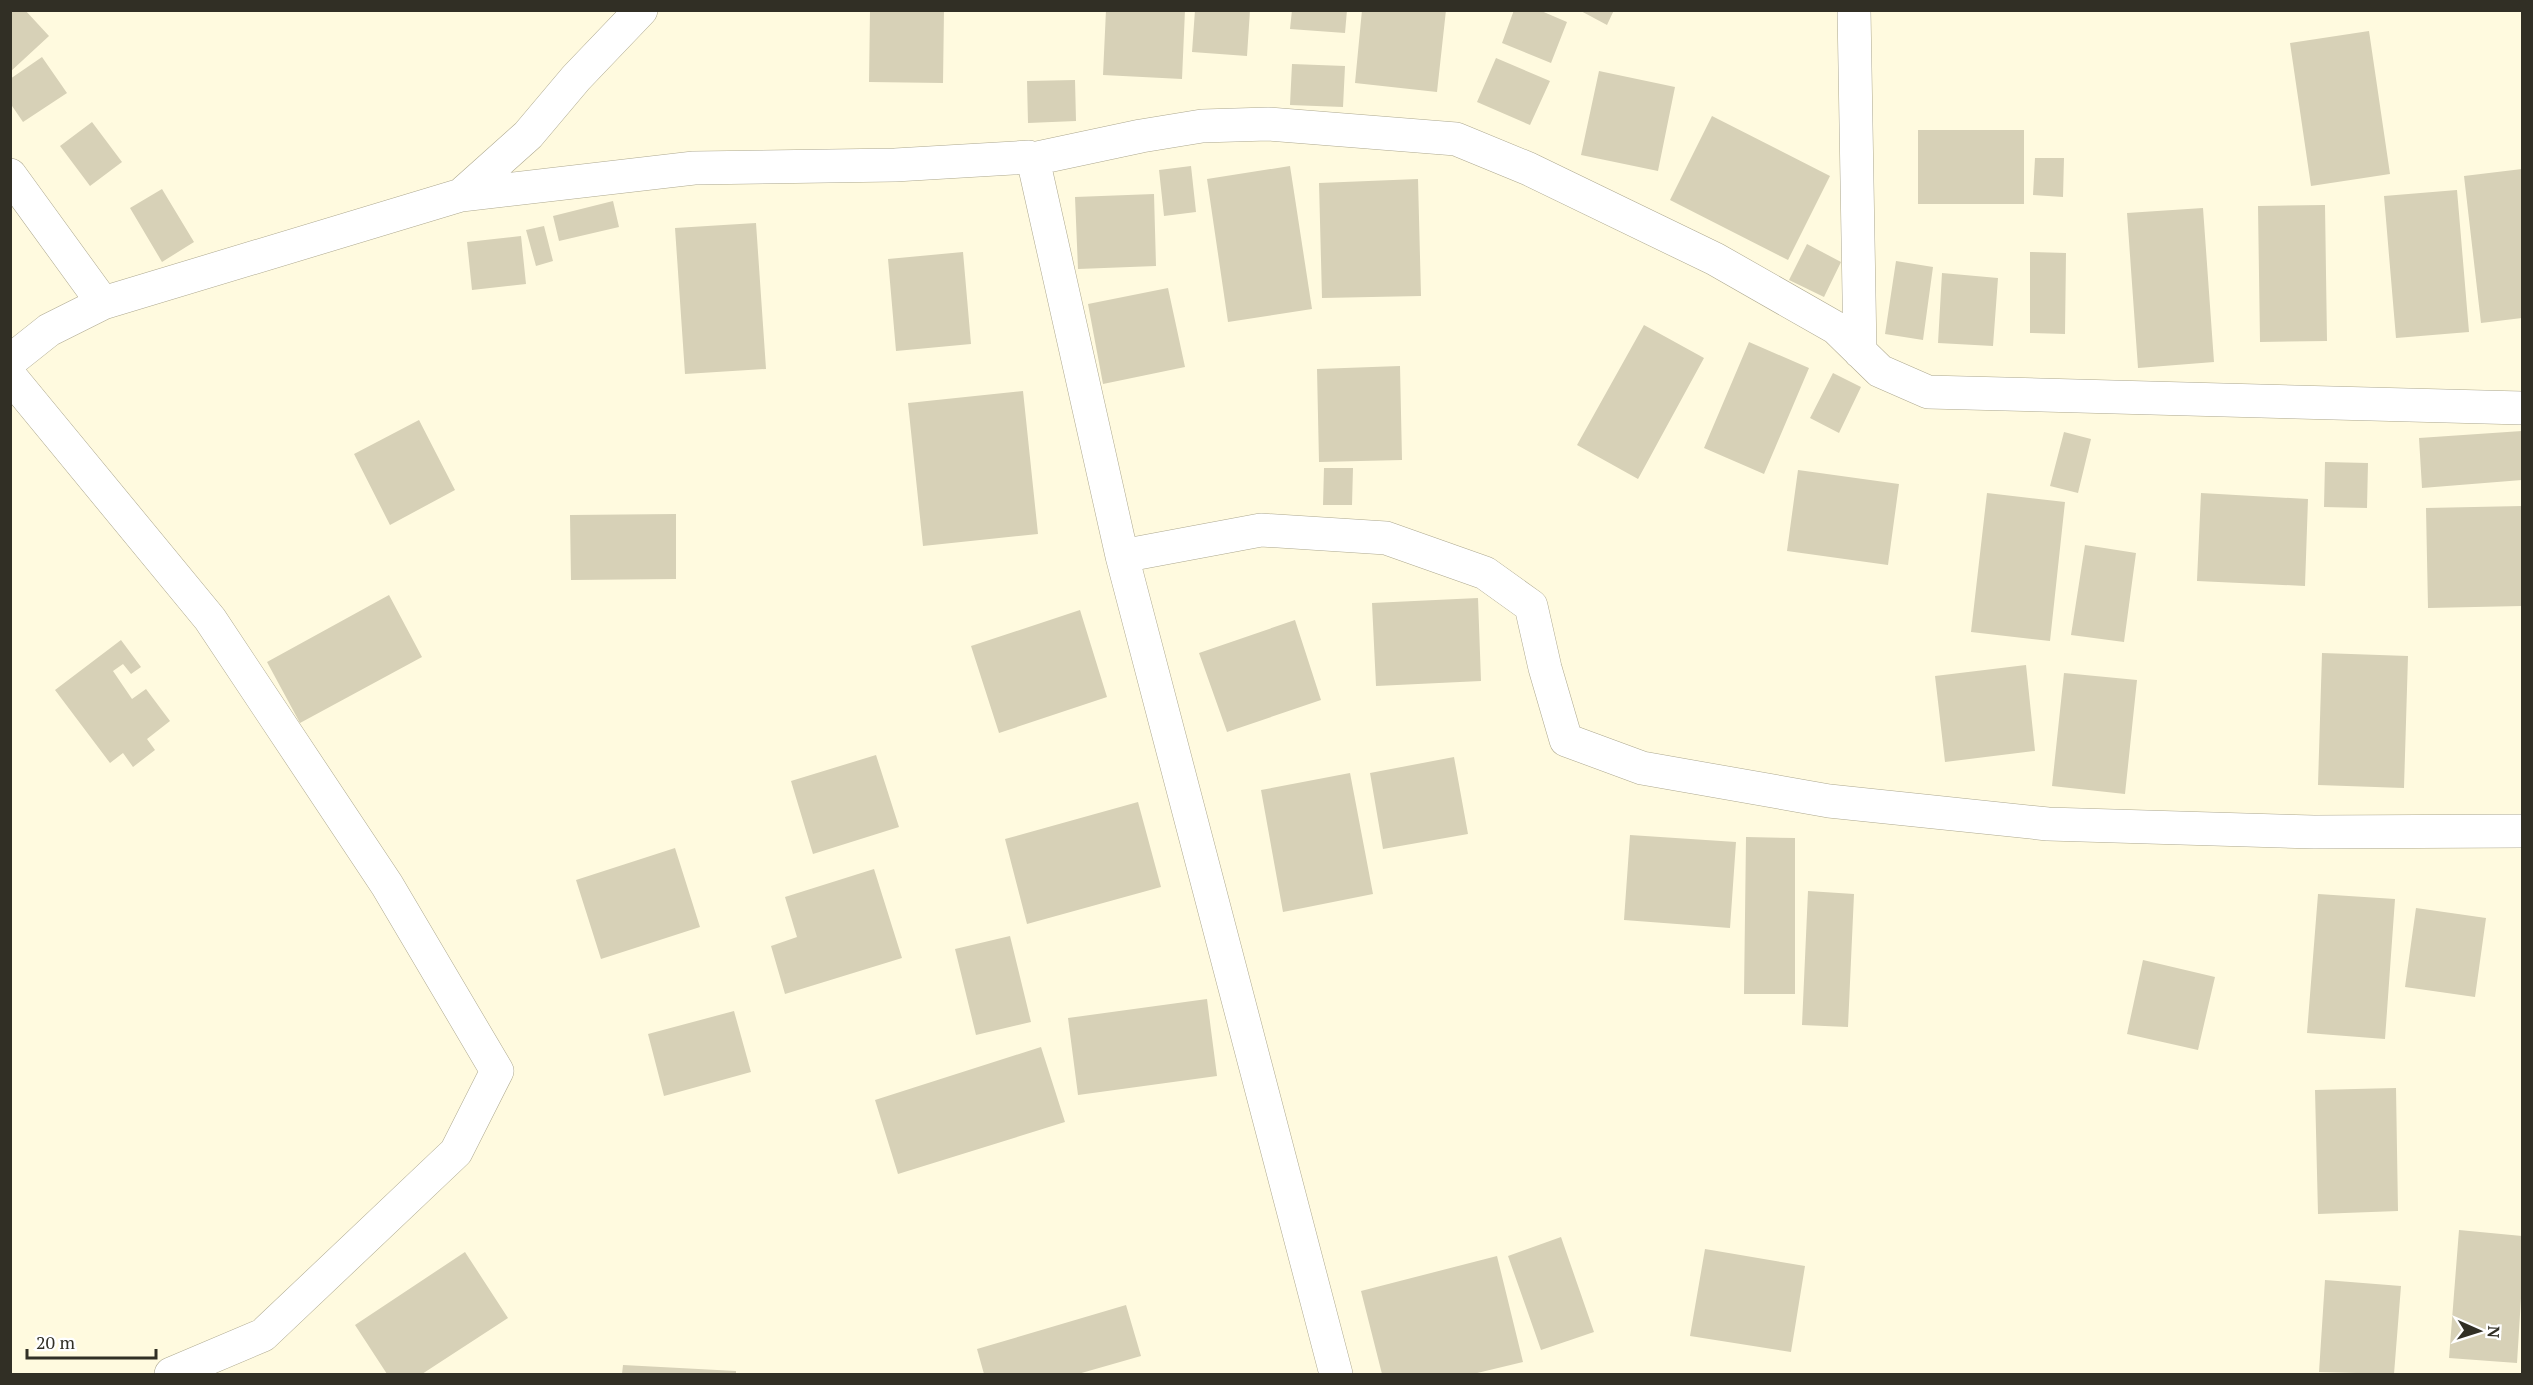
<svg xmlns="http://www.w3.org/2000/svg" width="2533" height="1385" font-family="'PT Serif',serif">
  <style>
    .building { fill: #d7d1b7 }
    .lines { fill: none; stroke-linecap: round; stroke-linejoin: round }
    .minor-casing { stroke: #ada88f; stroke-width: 34 }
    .minor { stroke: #fff; stroke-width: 33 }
  </style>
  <rect width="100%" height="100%" fill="#fffadf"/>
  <path class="building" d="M10 10H25L49 36 10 72Z
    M870 10H944L943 83 869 82Z
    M1106 10H1185L1182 79 1103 75Z
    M1195 10H1250L1247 56 1192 52Z
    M1292 10H1347L1345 33 1290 29Z
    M1362 10H1446L1437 92 1355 83Z
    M1514 10H1539L1567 22 1551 63 1502 43Z
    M1579 10H1614L1607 25Z
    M2369 31 2390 174 2311 186 2290 43Z
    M42 57 67 93 23 122 10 103V79Z
    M1496 58 1550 81 1530 125 1477 102Z
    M1292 64 1345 66 1343 107 1290 105Z
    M1599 71 1675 87 1658 171 1581 155Z
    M1075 80 1076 121 1028 123 1027 81Z
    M1712 116 1830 176 1788 260 1670 200Z
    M92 122 122 162 90 186 60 146Z
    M1918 130H2024V204H1918Z
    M2035 158H2064L2063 197 2033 195Z
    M1191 166 1196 212 1164 216 1159 170Z
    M1290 166 1312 309 1228 322 1207 179Z
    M2522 169V318L2481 323 2464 176Z
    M1418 179 1421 296 1322 298 1319 183Z
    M162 189 194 242 162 262 130 208Z
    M2457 190 2469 332 2396 338 2384 196Z
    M1154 194 1156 266 1078 269 1075 197Z
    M613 201 619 227 559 241 553 216Z
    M2325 205 2327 341 2260 342 2258 206Z
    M2203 208 2214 362 2138 368 2127 213Z
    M756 223 766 369 685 374 675 228Z
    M544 226 553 261 536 266 526 230Z
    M521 236 526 284 472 290 467 242Z
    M1807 244 1841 262 1824 297 1789 280Z
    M963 252 971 344 896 351 888 259Z
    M2030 252 2066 253 2065 334 2030 333Z
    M1896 261 1933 267 1923 340 1885 334Z
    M1942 273 1998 278 1993 346 1938 343Z
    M1168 288 1185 367 1103 384 1088 304Z
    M1644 325 1704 358 1638 479 1577 445Z
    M1749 342 1809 368 1764 474 1704 448Z
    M1400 366 1402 460 1319 462 1317 369Z
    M1833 373 1861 387 1839 433 1810 418Z
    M1023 391 1038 534 923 546 908 403Z
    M419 420 455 490 390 525 354 454Z
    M2522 431V480L2422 488 2419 438Z
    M2064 432 2091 439 2078 493 2050 486Z
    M2325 462 2368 463 2367 508 2324 507Z
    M1324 468H1353L1352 505H1323Z
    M1798 470 1899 484 1888 565 1787 551Z
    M1987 493 2065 502 2050 641 1971 632Z
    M2201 493 2308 499 2305 586 2197 581Z
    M2522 506V606L2428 608 2426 508Z
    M676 514V579L571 580 570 515Z
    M2085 545 2136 553 2124 642 2071 635Z
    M389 595 422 657 300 723 267 662Z
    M1478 598 1481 681 1376 686 1372 603Z
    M1080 610 1107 697 999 733 971 646Z
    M1295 620 1321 700 1227 732 1199 653Z
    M121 640 141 667 131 674 123 664 113 671 132 699 146 689 170 721 147 739 155 750 133 767 123 753 110 763 55 690Z
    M2322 653 2408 656 2404 788 2318 785Z
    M2026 665 2035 751 1945 762 1935 676Z
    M2064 673 2137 680 2125 794 2052 786Z
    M876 755 899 827 813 854 791 781Z
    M1454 757 1468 834 1383 849 1370 773Z
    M1350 773 1373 894 1283 912 1261 790Z
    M1138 802 1161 887 1027 924 1005 839Z
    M1630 835 1736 842 1730 928 1624 920Z
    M1746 837 1795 838V994H1744Z
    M675 848 700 927 601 959 576 880Z
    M874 869 902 958 785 994 771 946 797 937 785 897Z
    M1808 891 1854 894 1848 1027 1802 1025Z
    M2318 894 2395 899 2385 1039 2307 1033Z
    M2416 908 2486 918 2475 997 2405 987Z
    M1010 936 1031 1022 976 1035 955 949Z
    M2143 960 2215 977 2198 1050 2127 1034Z
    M1207 999 1217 1076 1078 1095 1068 1018Z
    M734 1011 751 1072 664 1096 648 1034Z
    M1041 1047 1065 1122 898 1174 875 1100Z
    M2396 1088 2398 1211 2318 1214 2315 1090Z
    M2459 1230 2522 1236V1282L2517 1363 2449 1358Z
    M1561 1237 1594 1332 1541 1350 1508 1256Z
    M1705 1249 1805 1266 1791 1352 1690 1336Z
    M465 1252 508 1318 422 1374H387L355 1325Z
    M1497 1256 1523 1362 1473 1374H1382L1361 1291Z
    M2325 1280 2401 1286 2394 1374 2319 1372Z
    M1126 1305 1141 1356 1078 1374H984L977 1349Z
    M623 1365 736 1371V1374H622Z"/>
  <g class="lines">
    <g class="minor-casing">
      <path id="minor" d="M1854 10 1860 352
        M1033 159 1122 556 1336 1374
        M10 175 103 303
        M461 195 528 135 576 78 641 10
        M10 361 49 330 103 303 461 195 694 168 895 165 1029 157 1033 159 1141 136 1202 126 1268 124 1456 139 1529 169 1715 259 1836 328 1880 371 1928 392 2522 408
        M10 376 210 619 387 885 497 1071 456 1152 263 1335 171 1374
        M1122 556 1261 530 1386 538 1485 573 1531 606 1545 668 1566 740 1642 768 1829 801 2048 824 2314 832 2522 831"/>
    </g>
    <use href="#minor" class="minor"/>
  </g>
  <rect width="2533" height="1385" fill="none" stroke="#312f25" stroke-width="24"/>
  <g transform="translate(2479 1331) rotate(93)" stroke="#ffffff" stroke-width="4.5" paint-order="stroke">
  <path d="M0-4.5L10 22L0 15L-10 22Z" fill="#312f25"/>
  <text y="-9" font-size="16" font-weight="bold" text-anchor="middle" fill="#312f25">N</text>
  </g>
  <path d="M27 1349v9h129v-9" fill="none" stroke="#312f25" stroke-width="3"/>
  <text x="36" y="1349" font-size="18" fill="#312f25" stroke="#ffffff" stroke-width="4.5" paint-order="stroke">20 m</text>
</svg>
